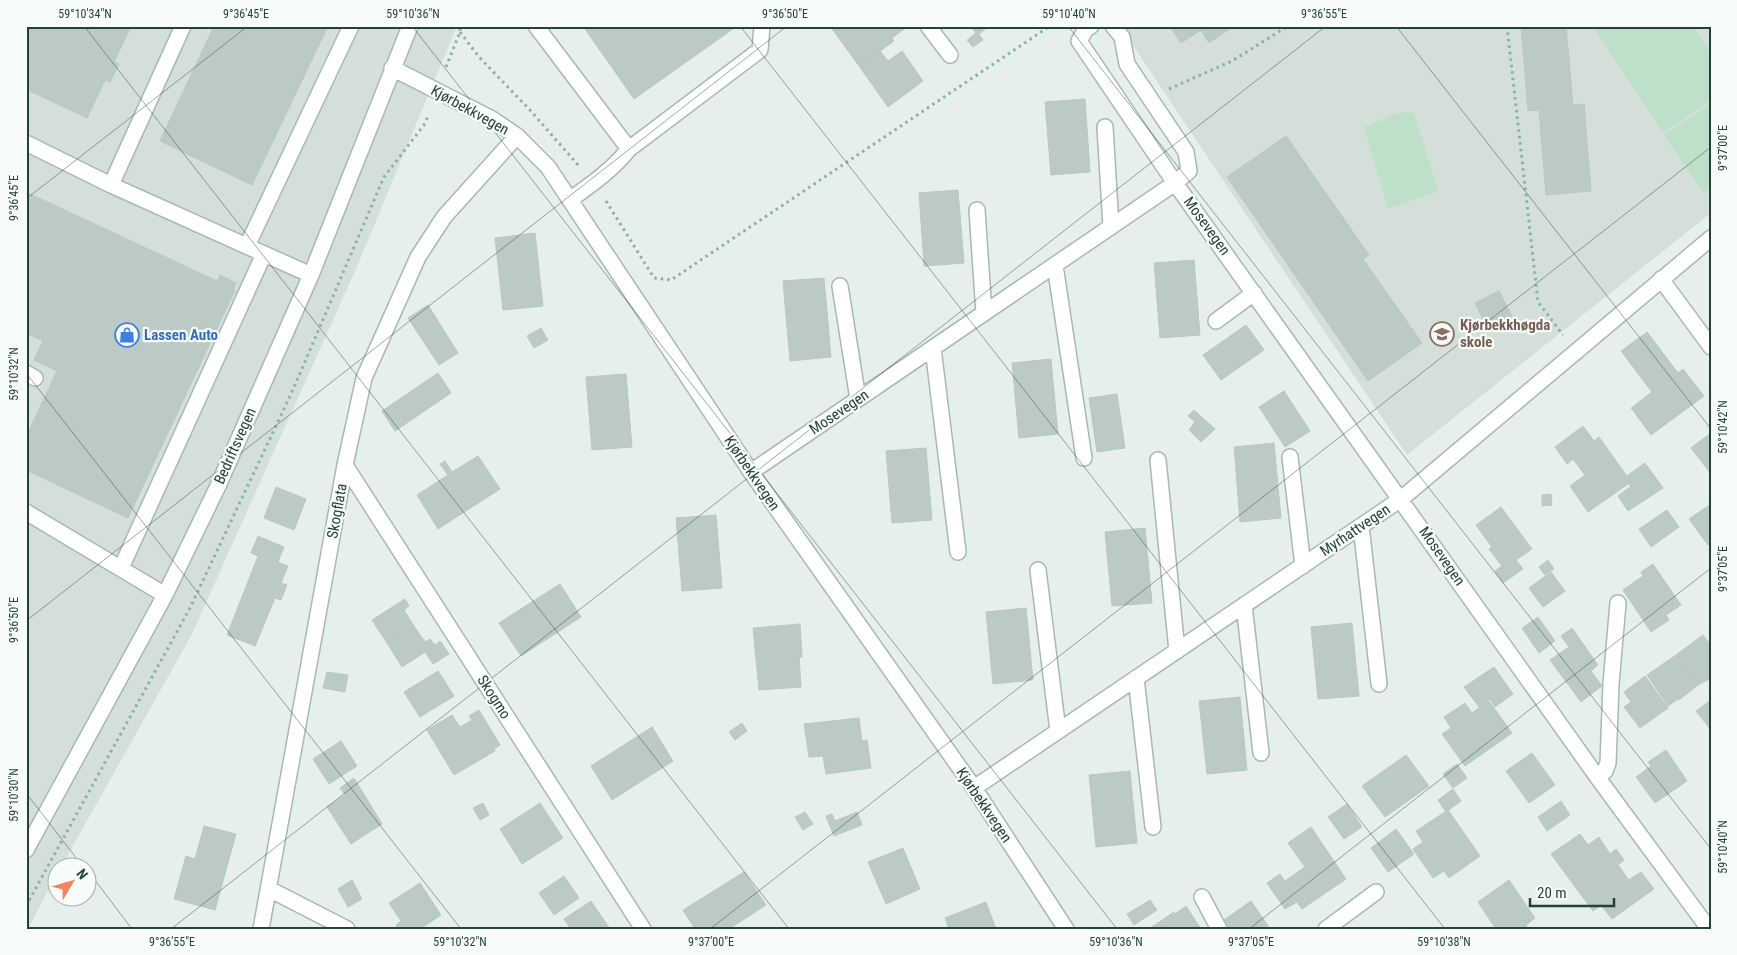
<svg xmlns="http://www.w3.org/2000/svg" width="1737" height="955" font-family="'Roboto Condensed',sans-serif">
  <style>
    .built { fill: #d4dfda }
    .green { fill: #bfe0c8 }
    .building { fill: #bbcac4; stroke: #b8c9c2 }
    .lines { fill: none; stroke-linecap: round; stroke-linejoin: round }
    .minor-casing { stroke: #a8b8b2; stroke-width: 18 }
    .path { stroke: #86b3a5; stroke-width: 3; stroke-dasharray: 2.5 4; stroke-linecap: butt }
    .minor { stroke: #fff; stroke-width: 15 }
    .ticks { fill: none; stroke: #24423a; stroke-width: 1; stroke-opacity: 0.45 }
    .labels { text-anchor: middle; stroke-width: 4.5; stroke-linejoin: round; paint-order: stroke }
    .street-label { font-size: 15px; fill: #24423a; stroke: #f7fbf9 }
    .education-label { font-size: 15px; font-weight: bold; fill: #785e54; stroke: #f7fbf9; text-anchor: start }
    .shop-label { font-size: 15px; font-weight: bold; fill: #366cbe; stroke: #f7fbf9; text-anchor: start }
    .neatline { fill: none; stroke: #24423a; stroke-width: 2 }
    .ticks-label { font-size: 12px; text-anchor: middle; fill: #24423a }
  </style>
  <rect width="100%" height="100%" fill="#e6efeb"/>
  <path class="built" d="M26 26H457L356 269 191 636 61 867 58 868 57 873 28 929H26Z
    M1120 26H1711V213L1407 455Z"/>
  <path class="green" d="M1593 26H1693L1711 53V101L1663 133Z
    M1711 104V187L1703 193 1664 135Z
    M1401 112 1414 113 1438 191 1388 209 1364 127Z"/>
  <path class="building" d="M26 26H131L114 62 119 64 110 82 105 80 87 118 26 89Z
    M214 26H328L252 185 160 141Z
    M583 26H737L634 99Z
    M830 26H907V27L892 38 894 41 859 66Z
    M970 26H989L979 34 983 40 973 47 967 40 976 33Z
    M1170 26H1234L1209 43 1201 30 1181 43Z
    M1521 26H1566L1573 105 1584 104 1591 191 1546 195 1539 110 1528 111Z
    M880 51 888 61 902 51 923 81 888 107 859 66Z
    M1085 99 1090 172 1051 175 1045 102Z
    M1286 136 1369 255 1363 259 1422 343 1368 381 1227 177Z
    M958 190 964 263 924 266 919 193Z
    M26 192 217 281 220 275 236 283 233 289 235 290 128 518 26 470V437L57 371 34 360 43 341 26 333Z
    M535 233 543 306 503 310 495 238Z
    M1194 260 1200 335 1160 338 1154 263Z
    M824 278 831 357 790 361 783 281Z
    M1499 291 1512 316 1488 329 1475 303Z
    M428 305 458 353 439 365 408 318Z
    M1246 325 1264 350 1221 380 1203 355Z
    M541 328 548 340 534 348 527 336Z
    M1647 332 1678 373 1683 369 1704 396 1651 435 1631 408 1652 392 1621 351Z
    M1051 359 1058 434 1019 438 1012 363Z
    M438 373 451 393 395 431 382 411Z
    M626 374 632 447 592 450 586 377Z
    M1284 391 1310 431 1285 447 1259 407Z
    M1117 394 1125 448 1097 452 1089 398Z
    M1194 410 1215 429 1201 442 1189 430 1195 422 1188 416Z
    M1583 426 1594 441 1599 437 1631 482 1588 512 1570 486 1585 475 1573 459 1567 464 1555 447Z
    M1711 433V474L1691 448Z
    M1274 443 1281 518 1240 522 1234 447Z
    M926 448 932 520 892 523 886 451Z
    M478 456 500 489 438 529 417 495 448 475 440 464 445 461 452 472Z
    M1645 463 1663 488 1628 511 1618 496 1631 486 1629 484 1631 482 1627 476Z
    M276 487 306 499 294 530 264 518Z
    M1551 494 1552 505 1542 506V495Z
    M1711 504V543L1708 545 1689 519Z
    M1501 507 1532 549 1516 560 1523 569 1503 583 1495 571 1502 566 1489 549 1492 547 1476 525Z
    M1667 510 1679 527 1651 547 1639 529Z
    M716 515 722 588 682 591 676 518Z
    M1145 528 1152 603 1112 606 1105 532Z
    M258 536 284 547 278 562 288 566 281 583 287 585 281 600 275 598 255 646 227 635 258 556 251 553Z
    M1548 560 1554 569 1545 575 1539 567Z
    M1653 564 1681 605 1666 615 1669 620 1651 632 1623 590 1643 576 1641 572Z
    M1551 572 1565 591 1543 607 1529 588Z
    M560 584 581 617 521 656 499 623Z
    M405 599 409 606 404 610 414 626 387 643 372 620Z
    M1026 608 1033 680 993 684 986 612Z
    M1538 617 1555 641 1539 653 1522 628Z
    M1352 623 1359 696 1318 699 1311 627Z
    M800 624 802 657H799L801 687 759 690 753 628Z
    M414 626 425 642 430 639 435 645 440 641 449 654 433 664 425 652 402 667 387 643Z
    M1572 628 1598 665 1591 671 1602 686 1581 702 1550 660 1569 647 1561 636Z
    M1703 635 1711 645V678L1698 685 1676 655Z
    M1676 655 1698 685 1679 700 1678 699 1668 706 1647 675Z
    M1494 667 1513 694 1495 707 1490 699 1479 707 1464 687Z
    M438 671 454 696 420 717 404 692Z
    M327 672 348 675 345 692 323 688Z
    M1645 676 1668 708 1640 728 1624 707 1631 702 1624 692Z
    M1240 697 1247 770 1207 774 1199 701Z
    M1711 700V730L1696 711Z
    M1489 701 1512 733 1465 766 1442 734 1451 728 1444 717 1465 703 1472 713Z
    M479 710 500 745 494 749 495 751 454 775 427 730 452 715 460 727 472 720 469 716Z
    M859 718 862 741 867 740 871 768 826 774 823 756 809 757 804 724Z
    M742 723 747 731 735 740 729 732Z
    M652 727 673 761 612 800 591 766Z
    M341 741 357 766 329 784 313 759Z
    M1666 750 1687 781 1655 803 1636 777 1651 766 1648 762Z
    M1532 753 1555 785 1529 803 1506 771Z
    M1406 755 1429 786 1385 817 1362 786Z
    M1457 764 1467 778 1453 788 1443 774Z
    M1130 771 1137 843 1096 847 1089 775Z
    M354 778 382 824 351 844 327 807 345 795 340 788Z
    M1453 789 1461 801 1446 812 1438 800Z
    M1561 801 1570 815 1547 831 1538 817Z
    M483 803 489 815 480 820 473 808Z
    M540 803 563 838 522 864 500 829Z
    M1347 804 1362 827 1344 839 1328 817Z
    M1448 810 1480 856 1449 878 1444 871 1433 878 1413 849 1423 842 1416 831Z
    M805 812 813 824 803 830 795 817Z
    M857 812 862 825 834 836 826 816 832 814 835 821Z
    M204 826 236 834 215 910 174 899 186 856 195 859Z
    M1311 827 1346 879 1302 909 1297 902 1285 909 1267 883 1280 874 1285 881 1305 867 1288 843Z
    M1396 829 1414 854 1388 872 1371 848Z
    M1580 834 1588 845 1599 837 1610 854 1616 849 1624 860 1618 865 1629 880 1641 872 1654 889 1612 919 1601 905 1593 911 1551 854Z
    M903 848 920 889 886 904 868 862Z
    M744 872 766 905 729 929H695L683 910Z
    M564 876 579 898 554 915 539 893Z
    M352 880 362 899 348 907 338 889Z
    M1509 880 1535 918 1526 925 1527 927 1524 929H1496L1478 902Z
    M420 883 441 915 420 929H398L396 925 401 921 389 903Z
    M1150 900 1157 910 1134 925 1127 914Z
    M591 901 610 929H571L564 919Z
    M1251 901 1270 929H1230L1224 920Z
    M986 902 996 929H949L945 918Z
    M1186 906 1201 929H1149L1174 912 1175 914Z"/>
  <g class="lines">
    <g class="minor-casing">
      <path id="minor" d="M536 26 629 149C612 170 592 184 571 199
        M928 26 950 55
        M1091 26 1086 29 1079 41 1175 183 1598 778 1709 929
        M392 68 492 119 517 136 548 167 751 472 974 788 1066 929
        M1105 127 1111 227
        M26 143 111 185 311 275
        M629 149 760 50 762 26
        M111 185 183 26
        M977 210 984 313
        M247 246 351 26
        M1055 265 1084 458
        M1661 279 1711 347
        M840 286 858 399
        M1216 321 1254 293
        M933 348 958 552
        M26 373 35 378
        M1290 457 1303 566
        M1158 460 1177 651
        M345 465 643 929
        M751 472 1175 183 1189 171 1186 152 1127 64 1122 37 1113 26
        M26 512 165 595
        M1361 526 1379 684
        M121 568 264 254
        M1038 570 1058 731
        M1244 605 1261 753
        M1136 678 1153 827
        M1598 778 1605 771 1608 763 1611 684 1618 603
        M974 788 1401 499 1711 238
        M26 850 165 595 218 486 311 275 410 26
        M269 889 347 929
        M1202 897 1219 929
        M261 929 345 465 364 378 418 257 444 217 517 136
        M1326 929 1376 892"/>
    </g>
    <path class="path" d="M1507 26 1538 302 1563 335
      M460 32 479 57 529 109 579 166
      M446 67 460 32V26
      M1169 89 1232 61 1288 26
      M606 201 654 278 671 280 1050 26
      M26 906 190 608 292 392 384 177 424 125 429 114"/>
    <use href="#minor" class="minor"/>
  </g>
  <path class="ticks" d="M84 26 789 929M412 26 1117 929M740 26 1445 929M1068 26 1711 849M1396 26 1711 429M26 199 248 26M26 373 461 929M26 621 787 26M26 793 84 868M88 871 132 929M171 929 1326 26M710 929 1711 147M1249 929 1711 568"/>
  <defs>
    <g id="school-ring" transform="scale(1.25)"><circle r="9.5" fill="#f7fbf9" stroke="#8d6e63" stroke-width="1.5"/><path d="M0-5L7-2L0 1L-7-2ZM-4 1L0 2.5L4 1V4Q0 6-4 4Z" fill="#8d6e63"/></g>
    <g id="shop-ring" transform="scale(1.25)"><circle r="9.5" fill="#f7fbf9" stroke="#3f7fe0" stroke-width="1.5"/><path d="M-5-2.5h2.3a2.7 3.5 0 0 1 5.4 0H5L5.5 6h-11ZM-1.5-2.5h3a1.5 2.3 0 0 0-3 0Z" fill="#3f7fe0"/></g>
  </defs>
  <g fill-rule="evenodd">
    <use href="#school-ring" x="1442" y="334"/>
    <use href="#shop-ring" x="127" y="335"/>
  </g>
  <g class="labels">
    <g class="street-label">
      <text transform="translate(470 110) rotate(29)" y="5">Kjørbekkvegen</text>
      <text transform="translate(1207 226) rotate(54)" y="5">Mosevegen</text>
      <text transform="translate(839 412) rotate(-34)" y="5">Mosevegen</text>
      <text transform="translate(235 446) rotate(-66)" y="5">Bedriftsvegen</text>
      <text transform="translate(752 473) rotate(56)" y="5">Kjørbekkvegen</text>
      <text transform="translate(337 511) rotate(-80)" y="5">Skogflata</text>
      <text transform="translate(1355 530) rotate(-34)" y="5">Myrhattvegen</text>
      <text transform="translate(1442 556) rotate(55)" y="5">Mosevegen</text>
      <text transform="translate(494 697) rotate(57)" y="5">Skogmo</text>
      <text transform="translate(984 805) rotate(56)" y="5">Kjørbekkvegen</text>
    </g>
    <g class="education-label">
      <text x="1460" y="330">Kjørbekkhøgda<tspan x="1460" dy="17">skole</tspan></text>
    </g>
    <g class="shop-label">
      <text x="144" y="340">Lassen Auto</text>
    </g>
  </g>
  <rect width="1737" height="955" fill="none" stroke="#f7fbf9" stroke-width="55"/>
  <g transform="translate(72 882) rotate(52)"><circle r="24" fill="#f7fbf9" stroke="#a3b1ad"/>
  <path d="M0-4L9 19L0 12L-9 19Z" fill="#f4845f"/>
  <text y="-8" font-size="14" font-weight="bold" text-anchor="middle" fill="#24423a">N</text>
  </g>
  <path d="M1530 898v8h84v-8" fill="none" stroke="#24423a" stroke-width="2.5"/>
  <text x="1537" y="898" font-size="15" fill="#24423a" stroke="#f7fbf9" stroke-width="4" paint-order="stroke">20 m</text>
  <rect x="28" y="28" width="1682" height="900" class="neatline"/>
  <g class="ticks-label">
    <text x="85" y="18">59°10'34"N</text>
    <text x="246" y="18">9°36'45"E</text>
    <text x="413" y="18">59°10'36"N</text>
    <text x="785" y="18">9°36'50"E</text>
    <text x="1069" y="18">59°10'40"N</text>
    <text x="1324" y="18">9°36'55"E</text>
    <text transform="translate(1723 148) rotate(-90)" y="4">9°37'00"E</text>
    <text transform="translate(14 198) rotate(-90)" y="4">9°36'45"E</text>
    <text transform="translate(14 374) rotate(-90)" y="4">59°10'32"N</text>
    <text transform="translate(1723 427) rotate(-90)" y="4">59°10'42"N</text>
    <text transform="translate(1723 569) rotate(-90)" y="4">9°37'05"E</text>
    <text transform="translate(14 620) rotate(-90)" y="4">9°36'50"E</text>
    <text transform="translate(14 795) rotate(-90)" y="4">59°10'30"N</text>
    <text transform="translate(1723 847) rotate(-90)" y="4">59°10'40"N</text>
    <text x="172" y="946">9°36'55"E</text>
    <text x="460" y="946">59°10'32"N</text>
    <text x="711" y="946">9°37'00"E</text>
    <text x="1116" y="946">59°10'36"N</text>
    <text x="1251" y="946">9°37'05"E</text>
    <text x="1444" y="946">59°10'38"N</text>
  </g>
</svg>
